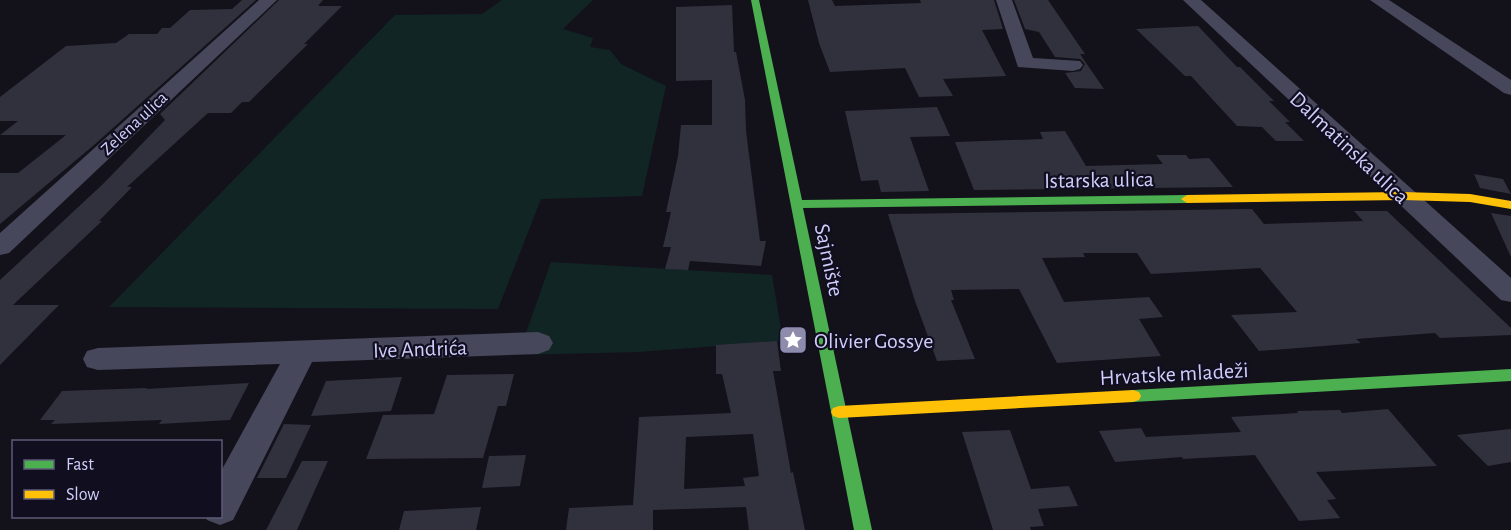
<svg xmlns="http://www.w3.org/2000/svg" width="1511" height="530" font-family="'Alegreya Sans',sans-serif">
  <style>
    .green { fill: #112525 }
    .building { fill: #31303d; fill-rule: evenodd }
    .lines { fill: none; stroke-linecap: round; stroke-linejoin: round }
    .street { fill: #47475b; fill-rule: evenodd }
    .fast { fill: #4caf50; fill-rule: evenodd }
    .slow { fill: #ffc107; fill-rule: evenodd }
    .labels { text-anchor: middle; stroke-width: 4.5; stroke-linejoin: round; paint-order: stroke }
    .far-street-label { font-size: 18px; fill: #d1cefc; stroke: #100e1f }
    .street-label { font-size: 22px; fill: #d1cefc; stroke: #100e1f }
    .poi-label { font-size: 22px; fill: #d1cefc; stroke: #100e1f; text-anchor: start }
  </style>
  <rect width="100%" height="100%" fill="#13121b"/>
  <path class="green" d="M502 0H593L563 29 593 38 590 47 610 50 621 64 666 86 642 196 541 199 498 309 109 307 395 15 482 14Z
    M551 262 772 275 783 341 638 352 515 355 522 344Z"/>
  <path class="building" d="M242 0H256L94 145 0 224V173H18L66 135H0L18 121H0V97L66 46 116 43 129 34H157L162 28H170L190 10 232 9Z
    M279 0H323L318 6H342L304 44H308L249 102H242L231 113H208L127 187H132L99 221H102L13 305H59L0 365V280L104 183 165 120 160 114Z
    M808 0H832L835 6 921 3 920 0H994L1003 29 982 30 1006 76 943 79 953 96 919 97 905 68 830 72 819 43Z
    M1014 0H1048L1085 54H1080L1104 89 1075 88 1065 73 1081 71 1085 64 1080 59 1055 57 1039 32 1025 29Z
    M732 5 734 52H736L745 100 746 131 760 241H766L761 266 690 261 688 270 665 269 671 247H663L671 212H666L678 156 681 125H712V80L676 81V7Z
    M1198 26 1237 67H1240L1274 101H1269L1290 122H1285L1304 141H1276L1262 127 1237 126 1191 76H1185L1136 29Z
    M937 107 950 136 910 137 929 191 881 192 878 180 861 181 845 111Z
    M1065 131 1086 166 1163 164 1156 155H1186L1189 159 1209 158 1233 187 974 190 955 142 1043 139 1040 132Z
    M1474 174 1503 179 1511 194 1480 188Z
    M1252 209 1264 224 1363 221 1354 211H1387L1511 328V335L1440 338 1435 333 1356 339 1361 343 1259 351 1231 315 1297 312 1260 268 1151 274 1137 253H1083L1085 257 1042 258 1064 302 1149 297 1163 317 1139 319 1161 356 1057 363 1019 289 951 290 954 300H951L975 359 937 361 915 301 888 214Z
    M1491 213 1511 216V257Z
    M777 341 781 371H773L791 473 793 472 805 530H749L746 507 653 510V530H566L569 508 633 505 639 417 731 413 722 374H716V345ZM753 434 759 476 743 478 745 486 684 489 686 437Z
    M514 374 506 406H498L483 458 366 459 383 415 434 414 447 375Z
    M402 377 391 411 311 416 326 381Z
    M249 383 230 420 159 424 162 420 51 424 55 420H40L62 391 147 388 146 389Z
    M1388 409 1437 466 1316 472 1336 499 1327 500 1340 518 1299 521 1255 455 1183 459 1182 457 1115 462 1099 431 1141 428 1146 437 1241 432 1231 417 1298 413 1297 411 1340 410 1342 413Z
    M284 424 311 425 286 478H257Z
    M1511 429V462L1488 466 1457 435Z
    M1010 430 1031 489 1069 486 1078 506 1038 509 1044 526 1030 527 1031 530H993L962 432Z
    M526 455 520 486 482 488 489 456Z
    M302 461H328L297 530H266Z
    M481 507 476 530H399L404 511Z"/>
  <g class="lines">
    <path class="street" d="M259 0H277L9 253 0 255V233Z
      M996 0H1012L1033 58 1080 61 1083 65 1080 69 1073 71 1018 67Z
      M1183 0H1201L1511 278V302L1501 300Z
      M1370 0H1389L1511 80V95L1504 93Z
      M538 332 549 336 553 343 549 350 538 354 312 362 233 520 220 525 207 520 205 516H220V473L280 364 98 370 87 367 83 359 87 351 98 348Z"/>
    <path class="fast" d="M751 0H759L802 200 1187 195 1193 199 1187 203 803 208 872 530H854Z
      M1511 369V381L1133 402 1127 400 1125 396 1127 392 1133 390Z"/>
    <path class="slow" d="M1403 192 1470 194 1511 201V209L1470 202 1403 200 1187 203 1181 199 1187 195Z
      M1133 390 1139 392 1141 396 1139 400 1133 402 839 418 833 416 831 412 833 408 839 406Z"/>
  </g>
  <defs>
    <g id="sight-square" transform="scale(1.5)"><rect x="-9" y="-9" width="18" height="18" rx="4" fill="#8e8cad" stroke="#100e1f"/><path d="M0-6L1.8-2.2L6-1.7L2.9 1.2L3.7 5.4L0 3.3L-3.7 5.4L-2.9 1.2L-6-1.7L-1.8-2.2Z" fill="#fff"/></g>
  </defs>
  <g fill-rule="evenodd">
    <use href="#sight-square" x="793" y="340"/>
  </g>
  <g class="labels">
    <g class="far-street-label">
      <text transform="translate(134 123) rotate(-43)" y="6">Zelena ulica</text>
    </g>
    <g class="street-label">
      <text transform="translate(1350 147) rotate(43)" y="8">Dalmatinska ulica</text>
      <text transform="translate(1099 179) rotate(-1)" y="8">Istarska ulica</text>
      <text transform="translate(830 260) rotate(78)" y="8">Sajmište</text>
      <text transform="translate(420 348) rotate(-2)" y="8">Ive Andrića</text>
      <text transform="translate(1174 373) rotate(-3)" y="8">Hrvatske mladeži</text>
    </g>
    <g class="poi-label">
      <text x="814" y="348">Olivier Gossye</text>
    </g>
  </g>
  <rect x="12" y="440" width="210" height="78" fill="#100e1f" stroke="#5d5b77" stroke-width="1.5"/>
  <rect x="24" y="460" width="30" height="9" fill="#4caf50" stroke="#5d5b77" stroke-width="1.5"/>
  <text x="66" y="470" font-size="18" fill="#d1cefc">Fast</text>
  <rect x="24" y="490" width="30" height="9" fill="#ffc107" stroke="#5d5b77" stroke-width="1.5"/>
  <text x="66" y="500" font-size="18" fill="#d1cefc">Slow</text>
</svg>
